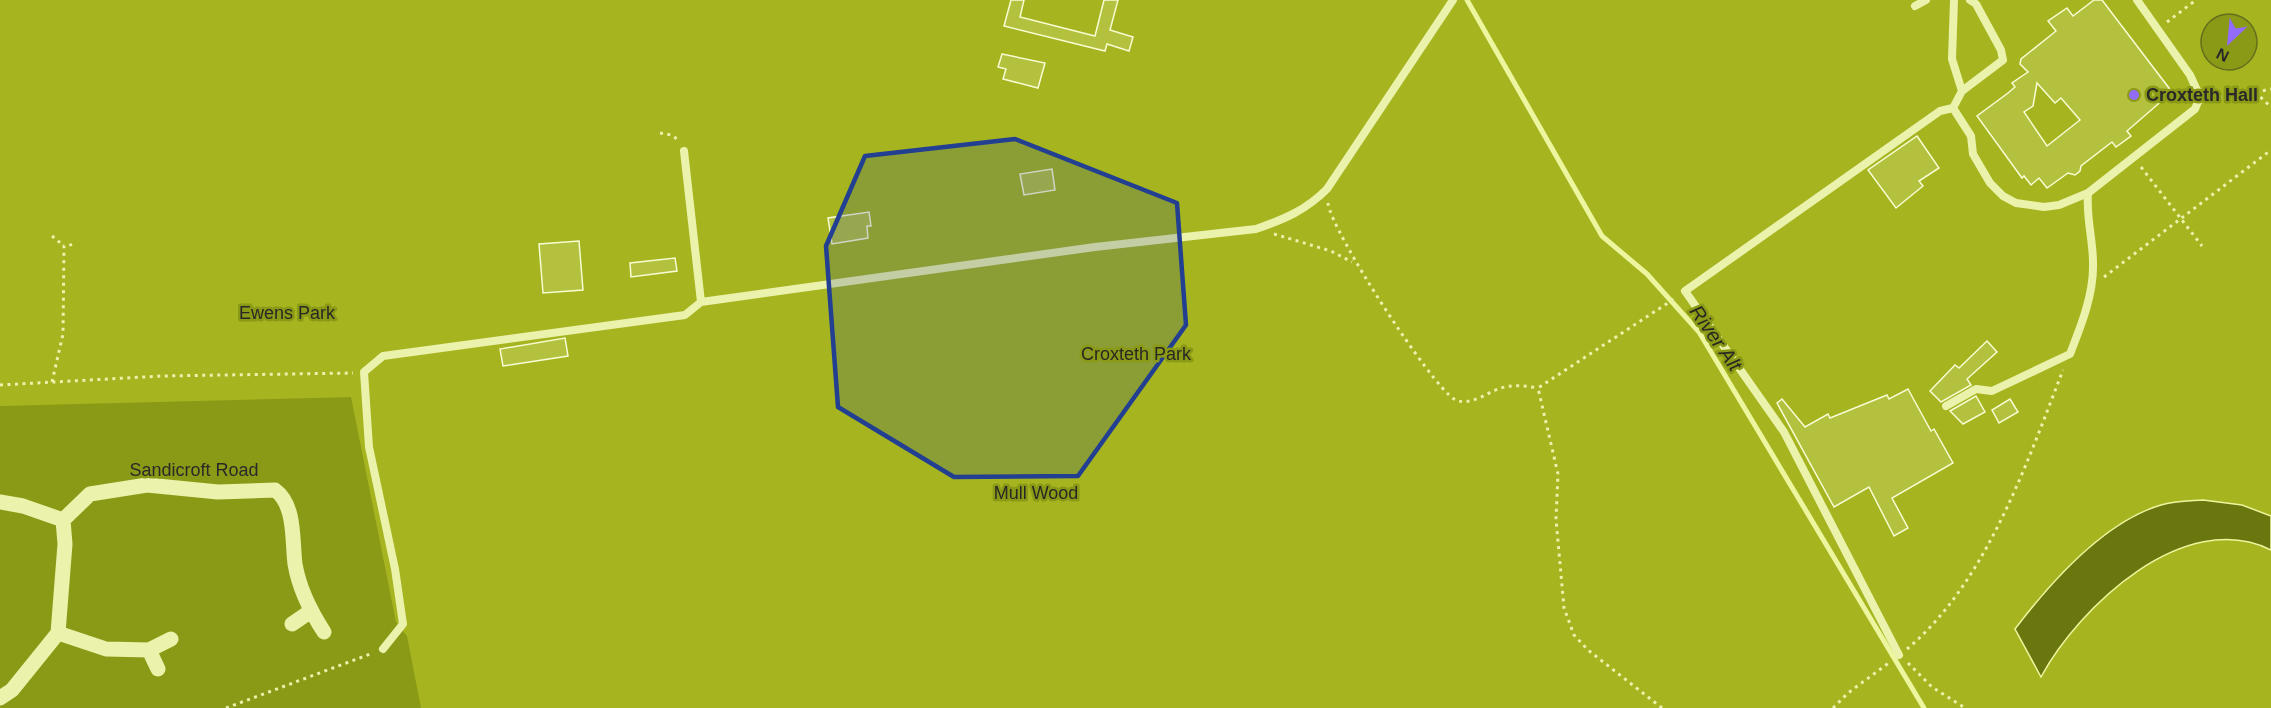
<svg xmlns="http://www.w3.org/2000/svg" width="2271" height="708" font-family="Helvetica,sans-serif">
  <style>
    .green { fill: #a5b41f; fill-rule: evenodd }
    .water { fill: #6a770e; stroke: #edf59e; stroke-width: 1.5 }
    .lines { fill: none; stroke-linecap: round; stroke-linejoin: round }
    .stream { stroke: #edf59e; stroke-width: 5 }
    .building { fill: #b3c13f; stroke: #f8fcd3; stroke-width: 1.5; fill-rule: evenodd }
    .path { stroke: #ebf2ab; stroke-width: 3; stroke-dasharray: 3 4.5; stroke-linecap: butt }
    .service { stroke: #ebf2ab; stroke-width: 8 }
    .minor { stroke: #ebf2ab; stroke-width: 15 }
    .marked { fill: #223f92; fill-opacity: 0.2; stroke: #223f92; stroke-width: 4.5; stroke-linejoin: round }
    .poi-dot { fill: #926cff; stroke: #8b9a16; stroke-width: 2 }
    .labels { text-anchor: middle; stroke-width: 5; stroke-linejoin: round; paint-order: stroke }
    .poi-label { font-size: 18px; font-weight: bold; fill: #292929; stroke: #8b9a16; text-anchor: start }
    .park-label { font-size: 18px; fill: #282824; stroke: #8b9a16 }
    .street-label { font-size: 18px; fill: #292929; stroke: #8b9a16 }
    .water-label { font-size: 20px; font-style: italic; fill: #282822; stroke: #8b9a16 }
  </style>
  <rect width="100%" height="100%" fill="#8b9a16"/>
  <path class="green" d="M0 0H2271V708H421L407 636 396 622 351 397 0 406ZM2211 24H2247V60H2211Z"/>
  <path class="water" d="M2203 500 2242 505 2271 516V550C2184 507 2079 607 2041 677L2015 629C2050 583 2103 522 2161 505 2174 501 2189 501 2203 500Z"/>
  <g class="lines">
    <path class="stream" d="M1467 0 1602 236 1647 274 1699 332 1924 708"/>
  </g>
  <path class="building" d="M1011 0H1024L1020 17 1095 36 1104 0H1118L1110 30 1133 37 1129 51 1107 44 1105 51 1004 26Z
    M2094 0H2102L2172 92 2127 131 2131 136 2116 147 2112 142 2081 166 2080 171 2075 175 2068 173 2047 188 2039 178 2031 185 2024 176 2022 178 1977 116 2008 93 2015 87 2012 83 2028 72 2020 64 2021 59 2056 31 2048 21 2067 8 2073 16ZM2037 83 2055 103 2061 98 2080 120 2047 146 2024 112 2033 106Z
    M1002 54 1045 63 1038 88 1003 79 1006 69 998 67Z
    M1917 136 1939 168 1919 181 1923 186 1896 208 1868 170Z
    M1052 169 1055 190 1024 195 1020 174Z
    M869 212 871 226H867L868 238 832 244 828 218Z
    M579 241 583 290 543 293 539 244Z
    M675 258 677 271 631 277 630 263Z
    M565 338 568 356 503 366 500 349Z
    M1987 341 1997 352 1967 379 1971 385 1941 402 1930 391 1955 365 1959 368Z
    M1908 389 1931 431 1934 429 1953 463 1892 498 1908 528 1894 536 1869 487 1834 507 1777 403 1782 399 1805 427 1828 414 1830 418 1887 395 1889 399Z
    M1976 396 1985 412 1963 424 1950 411Z
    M2010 399 2018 412 1999 423 1992 410Z"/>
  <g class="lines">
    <path class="path" d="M2167 22 2196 0
      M2255 92 2271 107
      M2211 97H2232L2271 89
      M660 133 671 135 680 141
      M2141 167 2202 246
      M1328 203C1331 231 1431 385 1454 399 1469 408 1487 392 1501 388 1514 384 1526 386 1538 388
      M1274 234 1331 251 1352 262
      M52 236 64 246
      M2104 277 2271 150
      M52 382 63 334 64 246 76 244
      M0 385 161 376 353 373
      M1907 649C1986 583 2027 463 2063 370
      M1908 663 1932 687 1965 708
      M226 708 373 653
      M1662 708 1588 650 1574 635 1564 608 1556 519 1558 474 1538 388 1677 297
      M1833 708 1848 693 1890 662"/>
    <path class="service" d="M1954 0 1952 59 1962 91
      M1915 6 1926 0
      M1953 108 1962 91 2003 60 2001 50 1976 4 1970 0
      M684 151 701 302
      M1946 406 1976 389 1992 391 2070 354C2081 326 2094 294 2093 263 2093 239 2086 218 2088 193
      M383 649 403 624 395 569 369 447 364 372 383 356 685 315 701 302 1095 247 1256 229C1285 219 1306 210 1327 189L1453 0
      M1899 655 1784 432 1685 291 1940 111 1953 108 1971 136 1973 154 1990 183 2003 196 2016 203 2044 207 2059 205 2088 193 2195 109 2200 97 2190 75 2137 0"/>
    <path class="minor" d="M0 502 23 506 63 520
      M292 624 311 611
      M58 633 106 649 149 650 171 639
      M149 650 158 669
      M0 698 12 690 58 633 65 544 63 520 90 494 147 485 218 492 275 490C296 505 292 542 295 564 299 588 311 612 324 632"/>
  </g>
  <path class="marked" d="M1015 139 1177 203 1186 325 1078 476 954 477 838 407 826 246 865 156Z"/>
  <circle class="poi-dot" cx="2134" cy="95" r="6"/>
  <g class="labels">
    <g class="poi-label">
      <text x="2146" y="101">Croxteth Hall</text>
    </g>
    <g class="park-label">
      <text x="287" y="319">Ewens Park</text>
      <text x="1136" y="360">Croxteth Park</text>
      <text x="1036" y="499">Mull Wood</text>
    </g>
    <g class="street-label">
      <text x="194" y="476">Sandicroft Road</text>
    </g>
    <g class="water-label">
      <text transform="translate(1716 338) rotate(55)" y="7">River Alt</text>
    </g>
  </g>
  <g transform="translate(2229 42) rotate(206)"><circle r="28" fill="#8b9a16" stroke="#646d1e" stroke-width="1.5"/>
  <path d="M0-4.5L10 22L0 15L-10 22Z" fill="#926cff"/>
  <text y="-9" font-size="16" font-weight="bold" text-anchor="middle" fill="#292929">N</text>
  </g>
</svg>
